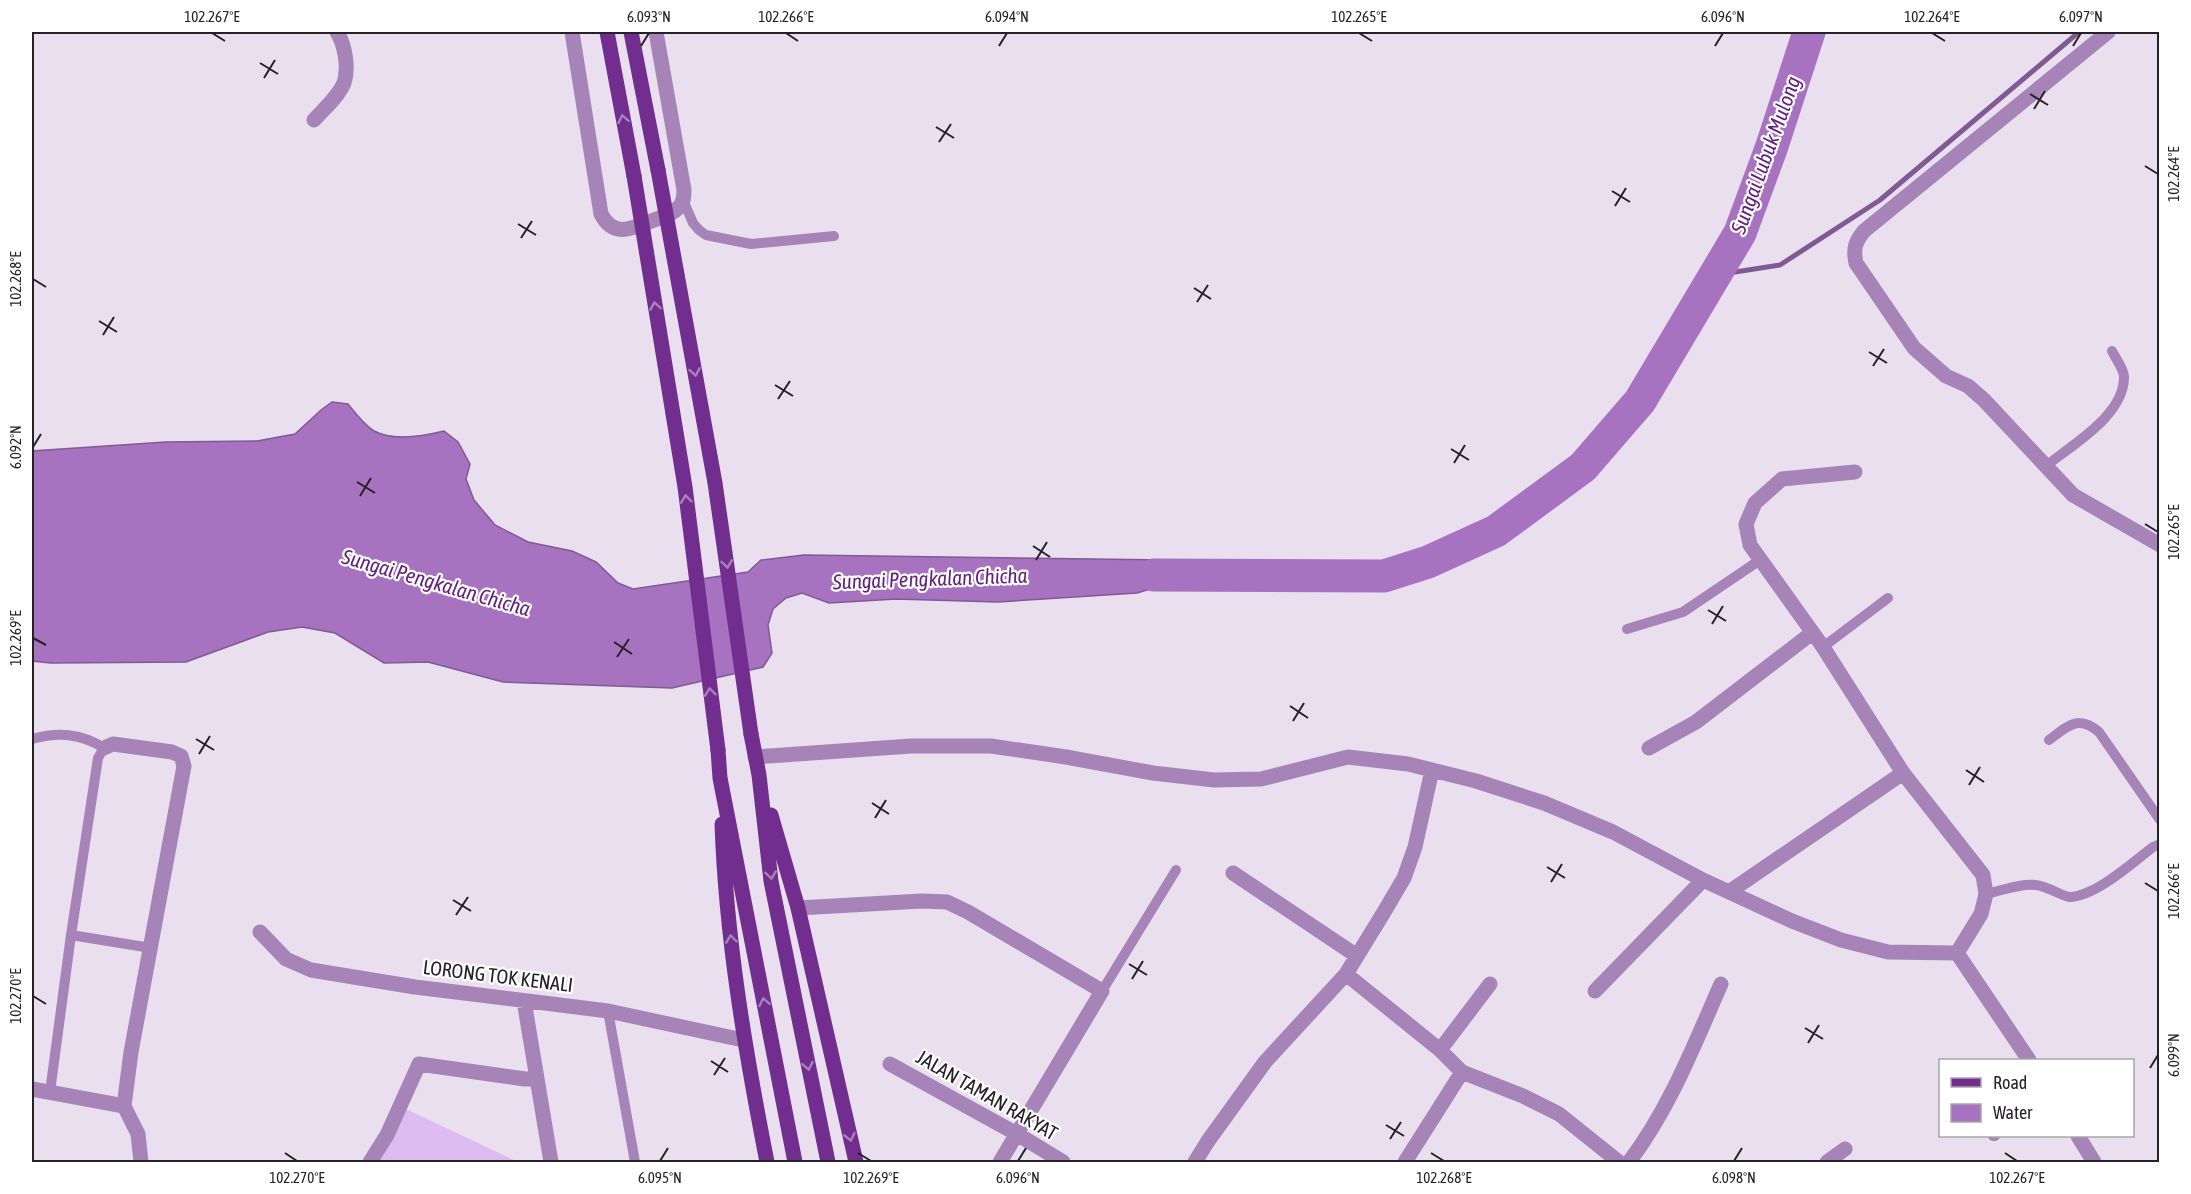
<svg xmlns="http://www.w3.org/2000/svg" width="2191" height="1194" font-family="'Asap Condensed',sans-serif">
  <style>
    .green { fill: #debbf0 }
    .water { fill: #a773c0; stroke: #805a92; stroke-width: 1.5 }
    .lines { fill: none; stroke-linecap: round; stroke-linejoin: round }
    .stream { stroke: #805a92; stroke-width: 5 }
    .river { stroke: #a773c0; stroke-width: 33 }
    .lane { stroke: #a684b8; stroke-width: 10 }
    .street { stroke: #a684b8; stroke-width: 15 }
    .primary { stroke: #712e8e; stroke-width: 15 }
    .primary-bridge { stroke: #712e8e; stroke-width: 15 }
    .oneway { stroke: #aa82bb }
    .ticks { fill: none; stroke: #252127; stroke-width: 2 }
    .labels { text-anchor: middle; stroke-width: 4.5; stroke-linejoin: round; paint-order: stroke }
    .street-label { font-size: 20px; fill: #252127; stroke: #fff }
    .water-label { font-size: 21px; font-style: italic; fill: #63207e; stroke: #fff }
    .neatline { fill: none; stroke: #252127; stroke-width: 2 }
    .ticks-label { font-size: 15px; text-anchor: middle; fill: #252127 }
  </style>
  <rect width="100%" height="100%" fill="#e9dfef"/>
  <path class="green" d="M406 1109 518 1162H375Z"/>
  <path class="water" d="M332 402 348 404C356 414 363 424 374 431 393 441 424 436 444 431L458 442 470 464 466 479 474 500 495 525 528 542 572 551 596 562 618 583 633 589 748 572 761 560 804 555 1167 560 1201 574 1137 593 998 602 896 599 829 603 802 593 786 598 773 609 768 625 772 653 763 667 672 688 503 682 428 662 384 663 335 633 302 627 268 632 186 662 51 663 32 661V451L166 442 257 441 295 434 321 410Z"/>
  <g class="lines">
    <path class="stream" d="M1716 275 1780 265 1880 200 2079 32"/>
    <path class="river" d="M1154 575 1384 576 1428 562 1496 531 1583 467 1640 401 1740 233 1772 146 1809 32"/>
    <path class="lane" d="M683 200 693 223 699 230 706 235 751 244 834 236
      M2046 466C2073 444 2125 415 2124 376 2123 368 2116 359 2112 351
      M1627 629 1683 612 1760 560
      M1823 647 1888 598
      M32 739C58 732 80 733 104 748L98 758 71 935 50 1092
      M2049 740C2068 726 2078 714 2099 732L2160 820
      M1986 894C2000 891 2021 883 2036 885 2047 886 2064 897 2070 897 2096 896 2132 863 2153 847L2160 844
      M71 935 151 948
      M1102 991 1176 870
      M608 1011 635 1162
      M1993 1136H1995"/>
    <path class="street" d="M572 32 601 214C614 239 633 228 654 220 662 217 673 214 679 207 684 202 684 196 684 190L656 32
      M2108 32 1864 231C1855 242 1853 249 1856 263L1914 348 1946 376 1968 386 1984 400 2073 495 2160 545
      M314 120C324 109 338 97 344 83 349 68 345 45 337 32
      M1855 472 1782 479 1755 503 1746 524 1750 545 1823 647 1903 773 1983 875 1986 894 1981 914 1957 953
      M104 748 113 744 172 752 181 756 184 766 131 1052 124 1106 138 1134 141 1162
      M1649 748 1696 722 1812 633
      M755 757 911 746H991L1066 757 1153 773 1214 780 1261 779 1348 757 1408 764 1476 781 1544 803 1613 832 1703 880 1792 921 1841 940 1888 952 1957 953 2029 1060
      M1233 873 1357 956
      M1729 892 1903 773
      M798 908 922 901 947 902 968 912 1102 991 1000 1162
      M260 932 286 959 311 970 415 987 608 1011 743 1040
      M1346 974 1440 1050 1462 1072 1523 1096 1559 1114 1619 1162
      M1595 991 1703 880
      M524 1001 551 1162
      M1440 1050 1490 984
      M890 1064 1017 1134 1063 1162
      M32 1089 124 1106
      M2078 1136 2094 1162
      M370 1162 387 1135 419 1064 525 1079H537
      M1195 1162 1208 1141 1265 1062 1346 974 1384 912 1404 878 1415 847 1432 770
      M1405 1162 1462 1072
      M1629 1162C1670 1108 1694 1045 1721 984
      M1827 1162 1845 1149"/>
    <path class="primary" d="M607 32 634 176
      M631 32 658 170
      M751 734 759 775 771 881 828 1162
      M718 750 720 778 795 1162
      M771 815 798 908 856 1162
      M722 824C726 938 745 1050 767 1162"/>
    <path class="primary-bridge" d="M658 170 715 483 751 734
      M634 176 685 487 718 750"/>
  </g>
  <defs><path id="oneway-chevron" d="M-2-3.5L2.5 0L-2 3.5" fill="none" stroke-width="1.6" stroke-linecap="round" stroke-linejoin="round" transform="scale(1.5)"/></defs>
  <g class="oneway">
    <use href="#oneway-chevron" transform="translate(623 119) rotate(-101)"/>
    <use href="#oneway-chevron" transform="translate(655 306) rotate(-99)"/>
    <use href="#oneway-chevron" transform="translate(695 372) rotate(80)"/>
    <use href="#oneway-chevron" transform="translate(686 499) rotate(-97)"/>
    <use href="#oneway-chevron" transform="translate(727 564) rotate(82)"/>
    <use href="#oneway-chevron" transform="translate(710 692) rotate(-97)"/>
    <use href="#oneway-chevron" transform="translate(771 875) rotate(82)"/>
    <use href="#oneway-chevron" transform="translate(731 939) rotate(-97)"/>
    <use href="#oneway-chevron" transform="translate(764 1002) rotate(-101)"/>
    <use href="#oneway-chevron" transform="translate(808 1066) rotate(79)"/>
    <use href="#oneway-chevron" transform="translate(850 1137) rotate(77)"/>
  </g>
  <path class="ticks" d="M212 33 225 41M786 33 798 41M1359 33 1372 41M1932 33 1945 41M641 46 649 33M999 46 1007 33M1715 46 1723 33M2073 46 2081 33M260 63 278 74M264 78 275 60M2030 94 2048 105M2034 109 2045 91M936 127 954 138M939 142 951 124M2145 166 2158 174M1612 191 1630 202M1615 206 1626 188M518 224 536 235M521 238 532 221M33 279 46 287M1194 288 1211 299M1197 302 1208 285M99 321 117 332M103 335 114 317M1869 352 1887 363M1873 366 1884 349M775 385 793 396M778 399 790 381M33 447 41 434M1451 449 1469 460M1454 463 1465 445M357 482 375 493M360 496 371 478M2145 524 2158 532M1033 546 1050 557M1036 560 1047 542M1708 610 1726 621M1712 624 1723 606M33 638 46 645M614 642 632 654M617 657 629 639M1290 706 1308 718M1293 721 1304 703M196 739 214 750M199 754 210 736M1966 770 1984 782M1969 785 1980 767M872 803 889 814M875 818 886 800M1547 867 1565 878M1551 882 1562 864M2145 883 2158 891M453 900 471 911M456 915 468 897M1129 964 1147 975M1132 979 1143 961M33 996 46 1004M1805 1028 1823 1039M1808 1043 1819 1025M711 1061 728 1072M2150 1068 2158 1055M714 1075 725 1058M1386 1125 1404 1136M1390 1139 1401 1122M285 1153 297 1161M858 1153 871 1161M1431 1153 1444 1161M2005 1153 2017 1161M660 1161 668 1148M1018 1161 1026 1148M1734 1161 1742 1148"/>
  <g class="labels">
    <g class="street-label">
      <text transform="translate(498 976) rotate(7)" y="7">LORONG TOK KENALI</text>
      <text transform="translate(987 1095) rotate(30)" y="7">JALAN TAMAN RAKYAT</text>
    </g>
    <g class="water-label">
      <text transform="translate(1766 155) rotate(-70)" y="7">Sungai Lubuk Mulong</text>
      <text transform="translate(930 579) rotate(-2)" y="7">Sungai Pengkalan Chicha</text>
      <text transform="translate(436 583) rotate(16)" y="7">Sungai Pengkalan Chicha</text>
    </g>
  </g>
  <rect width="2191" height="1194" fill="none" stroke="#ffffff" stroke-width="66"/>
  <rect x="1939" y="1059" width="195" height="78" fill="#ffffff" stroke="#a8a6a9" stroke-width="1.5"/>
  <rect x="1951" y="1078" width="30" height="9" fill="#712e8e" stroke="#a8a6a9" stroke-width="1.5"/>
  <text x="1993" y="1089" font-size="18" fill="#252127">Road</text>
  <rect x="1951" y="1104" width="30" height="18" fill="#a773c0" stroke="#a8a6a9" stroke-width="1.5"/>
  <text x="1993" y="1119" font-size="18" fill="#252127">Water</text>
  <rect x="33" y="33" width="2125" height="1128" class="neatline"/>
  <g class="ticks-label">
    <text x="212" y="22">102.267°E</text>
    <text x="649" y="22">6.093°N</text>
    <text x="786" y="22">102.266°E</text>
    <text x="1007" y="22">6.094°N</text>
    <text x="1359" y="22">102.265°E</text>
    <text x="1723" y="22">6.096°N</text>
    <text x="1932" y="22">102.264°E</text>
    <text x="2081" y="22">6.097°N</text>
    <text transform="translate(2174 174) rotate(-90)" y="5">102.264°E</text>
    <text transform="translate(16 279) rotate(-90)" y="5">102.268°E</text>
    <text transform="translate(16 447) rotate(-90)" y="5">6.092°N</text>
    <text transform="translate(2174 532) rotate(-90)" y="5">102.265°E</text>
    <text transform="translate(16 638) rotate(-90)" y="5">102.269°E</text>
    <text transform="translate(2174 891) rotate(-90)" y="5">102.266°E</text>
    <text transform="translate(16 996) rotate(-90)" y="5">102.270°E</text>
    <text transform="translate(2174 1055) rotate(-90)" y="5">6.099°N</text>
    <text x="297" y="1183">102.270°E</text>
    <text x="660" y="1183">6.095°N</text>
    <text x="871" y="1183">102.269°E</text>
    <text x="1018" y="1183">6.096°N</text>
    <text x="1444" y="1183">102.268°E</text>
    <text x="1734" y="1183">6.098°N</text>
    <text x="2017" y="1183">102.267°E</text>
  </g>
</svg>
